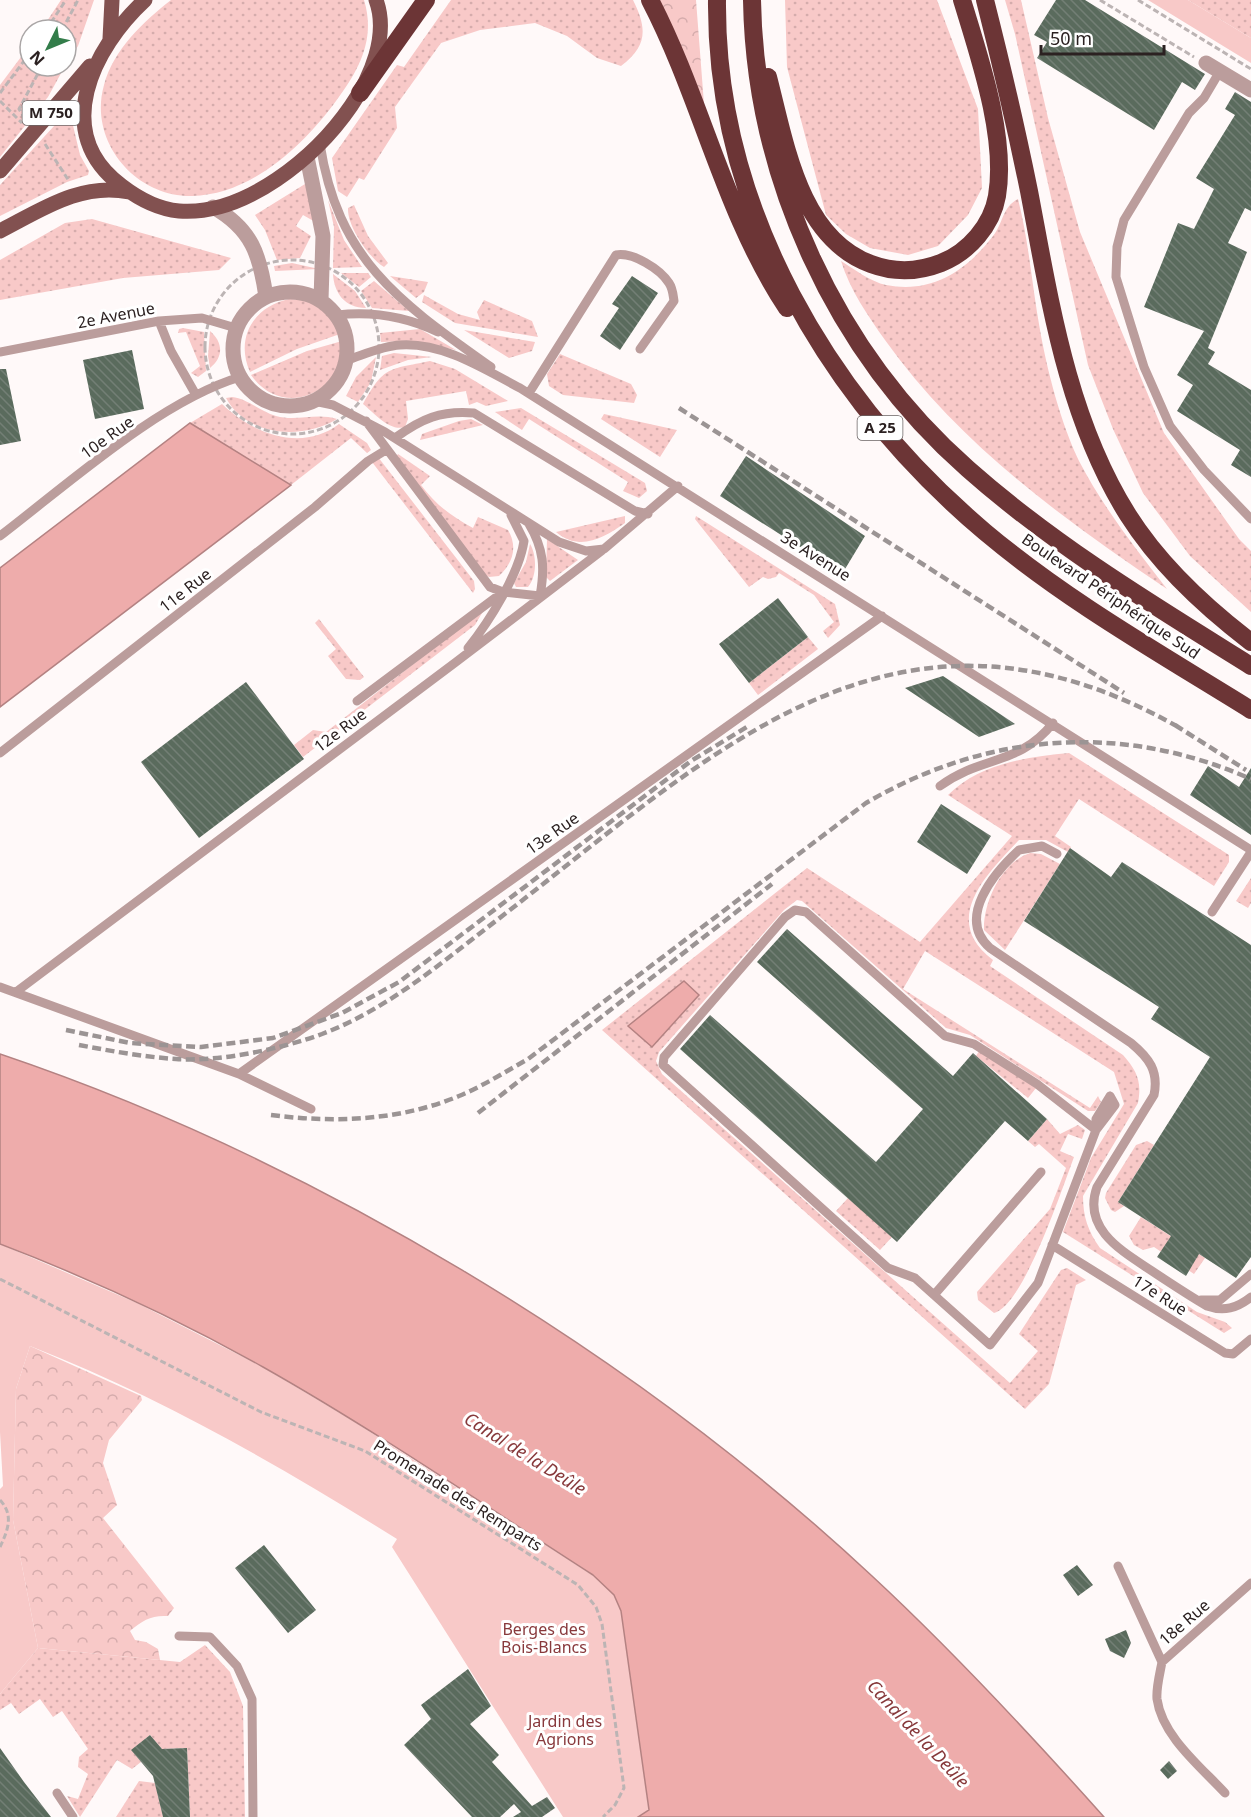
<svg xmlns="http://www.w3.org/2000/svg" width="1251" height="1817" font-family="'Noto Sans',sans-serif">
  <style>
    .grass { fill: url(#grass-dots) }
    .forest { fill: url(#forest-crowns) }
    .green { fill: #f8c9c8 }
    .water { fill: #eeacab; stroke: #b48282; stroke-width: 1.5 }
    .building { fill: url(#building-back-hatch) }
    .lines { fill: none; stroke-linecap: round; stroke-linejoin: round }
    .path { stroke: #bcb4b4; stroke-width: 3; stroke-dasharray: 6 3; stroke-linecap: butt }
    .service { stroke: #bb9d9c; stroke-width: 9 }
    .minor { stroke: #bb9d9c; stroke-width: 15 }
    .primary { stroke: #825150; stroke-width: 15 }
    .motorway { stroke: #6c3536; stroke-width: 18 }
    .rail { stroke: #9b9494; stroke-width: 4.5; stroke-dasharray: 9 4.5; stroke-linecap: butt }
    .labels { text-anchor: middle; stroke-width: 6; stroke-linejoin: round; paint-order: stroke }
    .shield { fill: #fff; stroke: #6b6464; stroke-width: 1.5 }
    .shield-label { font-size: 15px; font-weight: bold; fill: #2b2121 }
    .street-label { font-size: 16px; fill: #2b2121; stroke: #fff }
    .park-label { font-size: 16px; fill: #88393c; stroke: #fff }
    .water-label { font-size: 18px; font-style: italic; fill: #87393b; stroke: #fff }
  </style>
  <defs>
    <pattern id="grass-dots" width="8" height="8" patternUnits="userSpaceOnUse" patternTransform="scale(1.5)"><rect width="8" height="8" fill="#f8c9c8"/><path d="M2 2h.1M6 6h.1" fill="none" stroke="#d5acac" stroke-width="1.8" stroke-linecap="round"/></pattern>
    <pattern id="forest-crowns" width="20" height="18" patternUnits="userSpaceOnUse" patternTransform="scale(1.5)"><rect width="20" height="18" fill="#f8c9c8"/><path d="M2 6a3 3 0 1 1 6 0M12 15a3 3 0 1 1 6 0" fill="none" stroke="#d5acac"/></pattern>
    <pattern id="building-back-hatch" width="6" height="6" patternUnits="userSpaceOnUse" patternTransform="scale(1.5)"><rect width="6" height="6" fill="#5a6b5d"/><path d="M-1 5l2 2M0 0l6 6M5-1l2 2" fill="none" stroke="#737f75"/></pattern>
  </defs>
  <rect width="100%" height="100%" fill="#fff9f9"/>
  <path class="grass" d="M61 0H94L78 46 66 65V30H41Z
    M171 0H364C376 39 359 70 336 101 304 145 251 195 192 196 135 197 88 141 104 85 113 50 144 21 171 0Z
    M451 0H633C647 28 648 46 621 66L597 58 567 36 535 23 480 30 441 43 395 107 397 128 364 180 359 178 347 197 338 191 332 158 397 65 404 67Z
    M785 0H937L978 109 982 188 968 215 938 246 908 255 870 248 846 234 826 215 787 67Z
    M1005 0H1021L1048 118 1080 232 1164 433 1239 539 1251 551V612L1190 556 1143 493 1113 429 1088 365 1015 34Z
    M1188 0H1251V38Z
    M30 45V66H65L48 97 0 157V85Z
    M65 114 71 117 80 155 89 171 88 175 67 182 0 216V185Z
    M305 184 317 223 303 215 296 226 311 236 300 258 277 260 265 230 255 215Z
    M1018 199C1029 242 1032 286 1040 330 1047 370 1061 424 1079 461 1103 507 1135 548 1167 589 1063 519 959 444 885 340 868 316 850 290 841 261 854 269 871 282 886 285 932 294 966 271 993 236 1003 224 1002 207 1018 199Z
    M328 200 344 240 362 267 333 268 334 227Z
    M354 205 368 236 388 263 384 267C369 258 347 226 348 208Z
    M92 219 231 258 219 270 123 278 0 300V260L65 223Z
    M292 263 319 269 275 271 274 266Z
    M341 273H368L371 277 359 287Z
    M333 274 355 291 366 308C345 308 334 293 333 274Z
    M390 276 428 282 424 292 416 298Z
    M374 281 409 311 372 308 361 291Z
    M424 295 458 314 480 320 477 312 484 300 532 321 538 337 455 323 422 302Z
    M289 299C314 299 331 311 340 334L297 349 250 372C235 338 253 307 289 299Z
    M183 328 204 332 206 371 198 377 191 373 200 366 186 332 178 333 179 329Z
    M420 329 456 350 412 341 381 342 380 333Z
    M464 330 535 342 532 351 509 358Z
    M210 331C223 342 224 357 210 368L208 356Z
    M342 341C344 394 283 420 251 375L307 351Z
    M394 353 432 357 408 360 380 370 382 356Z
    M560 354 631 384 637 395 634 403 563 395 549 386 547 374Z
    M376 357 371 382 358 402 346 396 356 377Z
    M430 361 455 369 508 401 486 406 477 402 469 405 466 391 406 401 408 419 405 427C390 432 374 413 363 404 385 365 388 370 430 361Z
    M232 397C248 399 260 411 276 416 297 422 316 412 337 419 303 440 247 437 226 398Z
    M222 404C252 433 301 453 339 424L367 443 371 450 367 453 351 438 291 485 190 423Z
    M521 408 645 483 647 491 639 498 623 491 628 482 529 419 522 430 495 412Z
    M604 414 677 430 660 457 601 419Z
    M471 419 483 425 420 440 422 434 459 421Z
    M398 454 430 476 421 485C436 505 451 516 473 528L478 517 508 530C518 547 513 563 499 576L489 577 483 573 396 457Z
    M378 457 474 581 475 589 473 593 372 462Z
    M625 516V523C604 538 579 552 556 532Z
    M696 516 835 604 840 625 828 638 823 631 834 622 814 595 779 573 776 577 768 579 763 577 749 587 695 519Z
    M547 539 578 560 550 581 546 577Z
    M530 544C537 555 537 577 528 587H516L514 583 526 562Z
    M479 613H482L475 625 303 757 294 745 313 730 326 732Z
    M319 619 364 677 360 680 346 679 328 656 336 649 315 623Z
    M808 637 818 649 758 695 749 683Z
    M1069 753 1229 855V862L1214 886 1079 799 1055 836 1071 847 1068 852 1046 840H1019C986 875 940 920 993 960L990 966 1123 1055C1137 1071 1142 1081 1138 1103L1083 1196C1083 1217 1088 1231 1100 1248L1197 1312 1225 1322 1232 1328 1224 1333 1063 1232 1091 1158 1124 1104 1114 1072 925 951 903 989 1090 1108 1098 1096 1101 1102 1095 1111H1088L970 1035 946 1028 802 901 797 900 784 910 659 1052 656 1061 662 1074 1010 1383 1038 1351 1019 1334 1061 1270 1067 1268 1086 1280 1076 1285 1049 1384 1025 1409 602 1030 807 868 920 942 1012 836 948 795C979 764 1026 757 1069 753Z
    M1030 853 1041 854 1060 864 1005 950 984 930C983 902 1002 862 1030 853Z
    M1251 878V903L1248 908 1236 901Z
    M979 1051 1036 1088 1028 1098 976 1056Z
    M1047 1119 1060 1134 1078 1125 1085 1130 1082 1139 1068 1134 1060 1151 1074 1157C1063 1186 1023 1307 994 1313L978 1300 977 1292 1050 1209 1066 1168 1039 1144 1035 1147 1028 1141Z
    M1147 1141 1154 1145 1118 1202 1124 1206 1115 1212 1111 1210 1105 1198 1106 1193 1136 1145Z
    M848 1198 892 1237 880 1250 836 1211Z
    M1141 1217 1205 1258 1194 1274 1154 1247 1143 1250 1134 1245 1129 1236Z
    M205 1645 230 1672 243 1706 245 1817H190L187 1748 162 1749 150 1735 132 1750 141 1762 132 1769 117 1760 80 1817 67 1796 78 1799 88 1774 78 1767 79 1757 88 1749 62 1711 53 1717 40 1699 19 1714 11 1703 0 1710V1694L38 1648 180 1662Z
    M139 1781 155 1783 163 1817H116Z"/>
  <path class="forest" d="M659 0H696L704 104Z
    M30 1346 141 1396 142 1400 109 1440 103 1463 117 1505 103 1518 174 1608 168 1616C151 1615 143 1620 130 1631L135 1640 146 1642 158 1649 160 1660 38 1648 13 1520 16 1389Z"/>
  <path class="green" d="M1148 0H1188L1251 38V63Z
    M0 1244 137 1303 261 1366 350 1419 603 1582 614 1595 621 1611 649 1811 638 1817H563L392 1547 397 1539C280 1466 159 1396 30 1346L16 1389 13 1520 38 1648 0 1694V1489L3 1486 0 1432Z"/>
  <path class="water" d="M190 423 291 485 0 707V568Z
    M684 981 699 995 652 1047 628 1026Z
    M0 1054C311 1159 632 1352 872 1576 954 1652 1030 1734 1104 1817H638L649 1810 621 1611 614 1595 593 1575C484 1505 376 1431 263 1367 179 1320 89 1278 0 1244Z"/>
  <path class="building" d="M1056 0H1085L1205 74 1195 90 1182 82 1154 130 1037 58 1047 42 1034 35Z
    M1235 92 1251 102V211L1245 208 1228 243 1247 252 1208 348 1215 352 1208 364 1251 390V477L1231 465 1240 450 1177 411 1193 385 1177 375 1204 331 1144 307 1178 223 1194 229 1214 189 1196 178 1235 115 1225 109Z
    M632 276 658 293 620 350 600 336 619 308 612 304Z
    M132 350 144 409 95 419 83 360Z
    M0 369H6L21 441 0 445Z
    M746 456 865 536 842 574 720 496Z
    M778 598 808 637 749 683 719 644Z
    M943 676 1015 724 979 737 905 688Z
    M246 682 304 759 199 838 141 762Z
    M1208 766 1239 787 1251 768V835L1190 795Z
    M941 804 991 836 967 874 917 842Z
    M1070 848 1111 877 1122 862 1251 945V1257L1236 1278 1199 1254 1186 1276 1157 1257 1171 1236 1118 1202 1210 1057 1151 1019 1159 1007 1024 921Z
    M787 929 953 1076 973 1053 1047 1119 1028 1141 1005 1121 897 1242 680 1049 710 1015 876 1162 923 1109 757 962Z
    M264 1545 316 1610 288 1633 235 1568Z
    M1077 1565 1093 1585 1078 1596 1063 1575Z
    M1126 1630 1131 1643 1124 1658 1110 1651 1105 1639Z
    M468 1669 491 1706 470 1724 499 1755 492 1762 532 1806 547 1797 555 1808 542 1817H513L521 1812 514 1804 500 1817H472L404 1745 431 1719 421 1705Z
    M150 1735 162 1749 187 1748 190 1817H163L153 1776 131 1750Z
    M0 1748 24 1782 51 1817H0Z
    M1169 1761 1177 1771 1168 1779 1160 1770Z"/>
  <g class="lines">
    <path class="path" d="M1100 0 1194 57
      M1138 0 1251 69
      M46 30 66 0
      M62 30 78 0
      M0 93 30 53
      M0 101 22 123
      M25 119 19 109 42 66
      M45 144 69 181
      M205 347a87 87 0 1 1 174 0a87 87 0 1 1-174 0Z
      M0 1279 261 1412 365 1451 578 1585 596 1607 602 1624 624 1788 615 1805 603 1817
      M0 1500C14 1515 8 1530 0 1547"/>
    <path class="service" d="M1220 71 1204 98 1189 113 1124 220 1117 247 1116 277 1144 367 1170 426 1204 470 1251 519
      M320 144C338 261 401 303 491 367
      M337 315C372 311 405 316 438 332
      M159 321 171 351 196 395
      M0 352 159 321 202 318 236 328
      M347 360C363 355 382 346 400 345 442 342 484 369 520 388L1251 850
      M529 393 616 255C633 252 660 269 669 283 673 289 673 295 674 301L640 349
      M314 401 333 405 385 432 559 542 586 551 604 549
      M366 421 490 587 503 592 540 596C545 568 544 549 529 524
      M395 438C421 419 441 410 474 413L635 511 648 514
      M0 536C68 484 160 401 240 377
      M468 648C489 622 519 574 524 541L511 515
      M357 701 503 592
      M0 753 315 507 368 461 386 450
      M940 786C982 755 1019 766 1053 723
      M1057 854 1042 846 1019 850C994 873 956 918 990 948L1131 1043C1149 1058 1159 1071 1154 1095L1097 1187C1082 1229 1122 1251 1152 1271 1170 1283 1188 1295 1207 1306 1224 1312 1237 1308 1251 1297
      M1212 912 1251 852
      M0 987 239 1074 311 1109
      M16 992 456 662 604 549 678 486
      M239 1074 882 616
      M1096 1130 1115 1105 1110 1096
      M1041 1172 934 1295 990 1345 1038 1283 1096 1130V1119L1110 1096
      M1052 1245 1225 1353 1233 1354 1251 1339
      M934 1295 915 1278 888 1268 663 1065 664 1057 785 917 795 910 806 912 945 1036 974 1044 1037 1084 1096 1130
      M1201 1300H1220L1251 1274
      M1118 1566 1162 1662 1251 1583
      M179 1636 210 1637 237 1666 252 1699 253 1817
      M1162 1662C1160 1673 1156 1688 1157 1699 1162 1736 1201 1767 1225 1793
      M57 1793 73 1817"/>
    <path class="minor" d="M1206 63 1251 90
      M307 157 323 236 321 300
      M213 207C252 229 260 255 266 297
      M233 349a57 57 0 1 1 114 0a57 57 0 1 1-114 0Z"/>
    <path class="primary" d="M145 0C93 48 50 133 122 186 139 199 157 209 179 211 245 216 316 157 351 106 371 77 389 35 376 0
      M110 39 112 0
      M0 171 90 66
      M0 231C41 210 81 182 129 192"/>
    <path class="motorway" d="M650 0C702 100 724 213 787 308
      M717 0C715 209 829 400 985 532 1067 601 1161 654 1251 710
      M752 0C755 177 835 352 968 469 1055 546 1153 605 1251 666
      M985 0C1001 63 1016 127 1029 191 1050 301 1067 418 1128 515 1159 564 1205 607 1251 642
      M768 77C785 142 799 238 871 264 895 273 918 272 941 263 969 252 992 225 997 196 1007 137 979 56 962 0
      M360 93 426 0"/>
    <path class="rail" d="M679 408 1124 693
      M1175 725 1246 770
      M66 1030 130 1043 201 1047 273 1038 342 1013 399 982 691 761 750 725
      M79 1045C111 1051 144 1057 176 1059 220 1062 281 1049 322 1034 388 1009 441 963 497 920 714 753 895 566 1180 728
      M478 1113 772 884
      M271 1115C334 1123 399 1121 459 1096 483 1086 505 1072 528 1059L866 803C987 732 1122 722 1251 779"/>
  </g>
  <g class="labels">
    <g class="shield">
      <rect x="22.5" y="101" width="57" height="24" rx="4.5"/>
      <rect x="857.5" y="416" width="45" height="24" rx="4.5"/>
    </g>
    <g class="shield-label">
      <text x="51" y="118">M 750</text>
      <text x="880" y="433">A 25</text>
    </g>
    <g class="street-label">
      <text transform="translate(116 315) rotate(-11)" y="6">2e Avenue</text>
      <text transform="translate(107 437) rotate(-36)" y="6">10e Rue</text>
      <text transform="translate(816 556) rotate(32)" y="6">3e Avenue</text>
      <text transform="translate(185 590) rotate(-38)" y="6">11e Rue</text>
      <text transform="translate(1111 596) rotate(34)" y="6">Boulevard Périphérique Sud</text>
      <text transform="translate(340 730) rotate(-37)" y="6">12e Rue</text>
      <text transform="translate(552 833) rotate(-35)" y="6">13e Rue</text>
      <text transform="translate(1160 1295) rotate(32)" y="6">17e Rue</text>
      <text transform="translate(458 1495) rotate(32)" y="6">Promenade des Remparts</text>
      <text transform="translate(1184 1622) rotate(-41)" y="6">18e Rue</text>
    </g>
    <g class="park-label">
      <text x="544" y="1635">Berges des<tspan x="544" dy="18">Bois-Blancs</tspan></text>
      <text x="565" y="1727">Jardin des<tspan x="565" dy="18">Agrions</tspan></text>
    </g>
    <g class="water-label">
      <text transform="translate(525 1454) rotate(32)" y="6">Canal de la Deûle</text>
      <text transform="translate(918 1734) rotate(47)" y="6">Canal de la Deûle</text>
    </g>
  </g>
  <g transform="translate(48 48) rotate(227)"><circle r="28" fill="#ffffff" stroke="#aaa6a6" stroke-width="1.5"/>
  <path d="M0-4.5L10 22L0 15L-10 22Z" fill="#337d4a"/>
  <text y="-9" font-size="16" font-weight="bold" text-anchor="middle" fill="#2b2121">N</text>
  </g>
  <path d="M1041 45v9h123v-9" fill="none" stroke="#2b2121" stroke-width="3"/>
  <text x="1050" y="45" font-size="18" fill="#2b2121" stroke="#ffffff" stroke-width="4.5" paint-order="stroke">50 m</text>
</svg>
